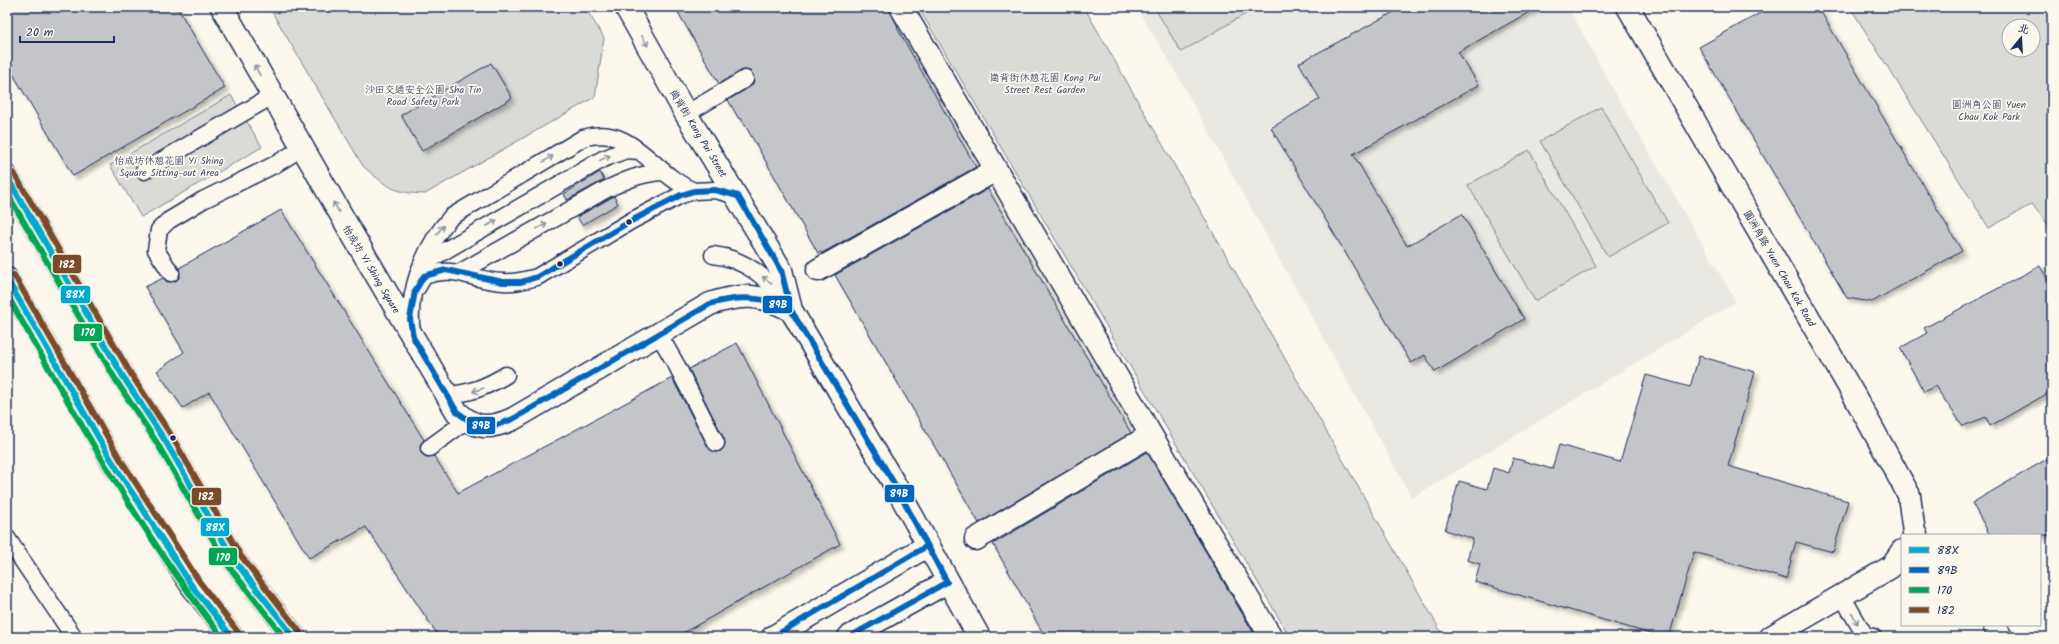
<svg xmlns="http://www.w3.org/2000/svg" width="2059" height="644" font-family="Kalam,'LXGW WenKai TC',sans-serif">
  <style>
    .built { fill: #eae8e2 }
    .park { fill: #dadad7; stroke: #7a849a; fill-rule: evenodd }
    .building { fill: #c3c5c9; stroke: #1b2f5e; filter: url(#shadow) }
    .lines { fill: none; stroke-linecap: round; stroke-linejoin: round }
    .lane-casing { stroke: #1b2f5e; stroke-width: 19 }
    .street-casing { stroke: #1b2f5e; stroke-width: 25 }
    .secondary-casing { stroke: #1b2f5e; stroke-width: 25 }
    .primary-casing { stroke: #1b2f5e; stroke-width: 25 }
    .lane { stroke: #fbf7ec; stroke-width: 16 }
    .street { stroke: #fbf7ec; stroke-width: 22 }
    .secondary { stroke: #fbf7ec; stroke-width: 22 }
    .primary { stroke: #fbf7ec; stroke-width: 22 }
    .bus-1-casing { stroke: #fbf7ec; stroke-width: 9 }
    .bus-2-casing { stroke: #fbf7ec; stroke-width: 9 }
    .bus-3-casing { stroke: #fbf7ec; stroke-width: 9 }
    .bus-4-casing { stroke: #fbf7ec; stroke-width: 9 }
    .bus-1 { stroke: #00a9ce; stroke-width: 6 }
    .bus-2 { stroke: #0065bd; stroke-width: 6 }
    .bus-3 { stroke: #00a651; stroke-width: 6 }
    .bus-4 { stroke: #7a4b2a; stroke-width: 6 }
    .oneway { stroke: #8b93a5 }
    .bus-dot { fill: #1b2f5e; stroke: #fbf7ec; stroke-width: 1.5 }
    .labels { text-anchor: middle; stroke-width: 3.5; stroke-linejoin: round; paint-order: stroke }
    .park-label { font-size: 10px; fill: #415176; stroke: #fbf7ec }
    .street-label { font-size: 10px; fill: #1b2f5e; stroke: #fbf7ec }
    .line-badge { stroke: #fbf7ec; stroke-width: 1.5 }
    .badge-label { font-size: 11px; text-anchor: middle; font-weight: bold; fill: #fff }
  </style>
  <defs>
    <filter id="shadow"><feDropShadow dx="3.5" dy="3.5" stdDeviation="2" flood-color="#0004"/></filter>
  </defs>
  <rect width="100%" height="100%" fill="#fbf7ec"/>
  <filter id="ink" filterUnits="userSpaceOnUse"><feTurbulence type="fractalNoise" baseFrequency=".025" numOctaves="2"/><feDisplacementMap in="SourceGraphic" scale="8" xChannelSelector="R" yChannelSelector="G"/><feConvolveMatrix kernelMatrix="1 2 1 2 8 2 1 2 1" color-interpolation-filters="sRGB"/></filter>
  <g filter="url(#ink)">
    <path class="built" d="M1136 7H1568L1623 107 1736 302 1412 498 1171 64Z"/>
    <path class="park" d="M269 7H585L604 38 595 97 425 194C394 193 387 187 363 166Z
      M918 7H1084L1444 637H1290Z
      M1154 7H1257L1181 52Z
      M1850 7H2052V230L2032 204 1989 228ZM2009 26H2033V50H2009Z
      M231 95 262 147 141 217 110 165Z
      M1601 107 1668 223 1608 257 1540 141Z
      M1529 150 1596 266 1535 301 1468 185Z"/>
    <path class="building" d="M7 7H177L225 88 73 176 7 64Z
      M675 7H889L898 27 897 28 976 167 822 253 821 252 818 253 741 118 739 119 728 100 750 87 753 83V75L750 71 744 70 719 84Z
      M1403 7H1538L1458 52 1479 85 1353 154 1407 246 1462 214 1524 319 1435 372 1425 355 1411 363 1271 128 1320 99 1299 63Z
      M1771 7H1818L1962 251 1872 302 1847 298 1699 47Z
      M491 63 512 98 422 151 401 115Z
      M600 172 604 180 567 200 564 194Z
      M988 189 1131 433 979 523 835 275Z
      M614 196 618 204 582 225 577 217Z
      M281 210 424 440 420 445 421 453 426 457 434 456 458 493 672 378 708 447 715 452 721 451 725 444 724 439 689 369 737 343 840 544 676 637H439L366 527 309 558 209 392 183 408 157 371 184 352 145 287 163 278 167 282 176 281 180 277 179 268Z
      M2040 266 2052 287V391L1990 426 1986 417 1963 426 1935 386 1924 392 1900 348 1927 333 1924 328Z
      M1699 356 1755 372 1728 466 1848 501 1833 552 1796 542 1786 579 1694 552 1669 637H1661L1475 582 1480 564 1467 560 1473 539 1445 530 1459 481 1487 489 1493 468 1509 473 1513 458 1552 469 1559 445 1620 462 1646 375 1690 387Z
      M1147 452 1256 637H1045L993 544Z
      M2052 456V535H1990L1972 503Z"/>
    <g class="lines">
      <g class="lane-casing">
        <path id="lane" d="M686 114 745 79
          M144 171 272 96
          M713 255C746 259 768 278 787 304
          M422 264 603 159 626 150 639 151
          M171 273 156 250 159 230 168 221 203 200 276 164 302 148
          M459 273 605 190C624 181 641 173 663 172
          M417 288 424 276C455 264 473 281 503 282 515 283 525 280 537 277L631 221 681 195 694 191 715 190 738 196
          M412 333C406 293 424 247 451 217L583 138C633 123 652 174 694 191
          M658 333 677 366 716 443
          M448 395C471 393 486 387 506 375
          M429 448 466 421
          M7 538 74 637
          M1842 596 1864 634 1873 637"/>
      </g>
      <g class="street-casing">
        <path id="street" d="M222 7 351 232 457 412C476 430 490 429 513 419L710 304C742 293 761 294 791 310
          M626 7 686 114 781 270 791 310 895 485 979 637
          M901 7 1151 435 1271 637
          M1628 7 1855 397 1909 495 1914 533 1916 535
          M818 270 996 170
          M976 539 1151 435
          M1994 625 2001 637
          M1771 637 1891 567 1902 551"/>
      </g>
      <g class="secondary-casing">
        <path id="secondary" d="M773 637 927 546
          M849 637 947 582"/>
      </g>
      <g class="primary-casing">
        <path id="primary" d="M7 177 124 378 164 439 234 560 294 637
          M7 279 112 461 192 586 232 637"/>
      </g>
      <use href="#lane" class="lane"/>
      <use href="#street" class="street"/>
      <use href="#secondary" class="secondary"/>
      <use href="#primary" class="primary"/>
      <g class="bus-1-casing">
        <path id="bus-1" d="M7 177 124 378 164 439 234 560 294 637
          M7 279 112 461 192 586 232 637"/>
      </g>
      <g class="bus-2-casing">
        <path id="bus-2" d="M715 190 738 196 781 270 791 310C763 296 740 295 710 304L513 419 497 425 484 426 471 422 457 412 413 337 410 319 415 291 424 276 446 270 503 282H521L537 277 631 221 681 195 694 191Z
          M791 310 895 485 947 582 849 637
          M773 637 927 546"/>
      </g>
      <g class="bus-3-casing">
        <path id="bus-3" d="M7 193 117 382 157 443 227 564 284 637
          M7 295C74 412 139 531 222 637"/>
      </g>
      <g class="bus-4-casing">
        <path id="bus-4" d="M14 173 131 374 171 435 241 556 300 632
          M14 275 119 457 199 581 238 632"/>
      </g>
      <use href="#bus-1" class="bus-1"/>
      <use href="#bus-2" class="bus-2"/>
      <use href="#bus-3" class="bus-3"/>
      <use href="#bus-4" class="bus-4"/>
    </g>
    <defs><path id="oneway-shaft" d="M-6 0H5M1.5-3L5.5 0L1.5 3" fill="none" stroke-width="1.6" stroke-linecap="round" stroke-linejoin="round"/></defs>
    <g class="oneway">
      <use href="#oneway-shaft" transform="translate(645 41) rotate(60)"/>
      <use href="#oneway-shaft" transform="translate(257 70) rotate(-119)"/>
      <use href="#oneway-shaft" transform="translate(605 158) rotate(-25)"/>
      <use href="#oneway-shaft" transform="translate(548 159) rotate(-31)"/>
      <use href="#oneway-shaft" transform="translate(336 207) rotate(-120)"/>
      <use href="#oneway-shaft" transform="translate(492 223) rotate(-30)"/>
      <use href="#oneway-shaft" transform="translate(542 226) rotate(-29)"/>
      <use href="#oneway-shaft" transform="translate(440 230) rotate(-51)"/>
      <use href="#oneway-shaft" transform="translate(767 280) rotate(-143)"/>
      <use href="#oneway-shaft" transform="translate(478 390) rotate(161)"/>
      <use href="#oneway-shaft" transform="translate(1855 619) rotate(60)"/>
    </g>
  </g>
  <g class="bus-dot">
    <circle cx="629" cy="222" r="3.5"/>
    <circle cx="560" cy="264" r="3.5"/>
    <circle cx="173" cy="438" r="3.5"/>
  </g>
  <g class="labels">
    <g class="park-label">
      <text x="1045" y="81">崗背街休憩花園 Kong Pui<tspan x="1045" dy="12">Street Rest Garden</tspan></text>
      <text x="423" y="93">沙田交通安全公園 Sha Tin<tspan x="423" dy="12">Road Safety Park</tspan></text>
      <text x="1989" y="108">圓洲角公園 Yuen<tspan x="1989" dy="12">Chau Kok Park</tspan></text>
      <text x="169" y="164">怡成坊休憩花園 Yi Shing<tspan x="169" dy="12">Square Sitting-out Area</tspan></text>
    </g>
    <g class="street-label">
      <text transform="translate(699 133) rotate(59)" y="4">崗背街 Kong Pui Street</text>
      <text transform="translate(1780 268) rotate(60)" y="4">圓洲角路 Yuen Chau Kok Road</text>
      <text transform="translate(372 269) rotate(59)" y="4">怡成坊 Yi Shing Square</text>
    </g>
  </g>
  <g class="line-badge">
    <rect x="52" y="254" width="30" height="20" rx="4" fill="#7a4b2a"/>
    <rect x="60" y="285" width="31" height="19" rx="4" fill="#00a9ce"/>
    <rect x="762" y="295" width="31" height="19" rx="4" fill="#0065bd"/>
    <rect x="73" y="323" width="30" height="19" rx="4" fill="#00a651"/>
    <rect x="466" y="416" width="30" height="19" rx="4" fill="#0065bd"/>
    <rect x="884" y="484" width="31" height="19" rx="4" fill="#0065bd"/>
    <rect x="191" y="487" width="31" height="19" rx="4" fill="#7a4b2a"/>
    <rect x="200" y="517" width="30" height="20" rx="4" fill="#00a9ce"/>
    <rect x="208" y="547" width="30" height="19" rx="4" fill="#00a651"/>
  </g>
  <g class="badge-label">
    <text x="67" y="268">182</text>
    <text x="75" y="298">88X</text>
    <text x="778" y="308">89B</text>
    <text x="88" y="336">170</text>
    <text x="481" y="429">89B</text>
    <text x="899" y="497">89B</text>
    <text x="206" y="500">182</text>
    <text x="215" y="531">88X</text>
    <text x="223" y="561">170</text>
  </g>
  <rect width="2059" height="644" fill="none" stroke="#fbf7ec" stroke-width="24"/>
  <rect x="12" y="12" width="2035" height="620" fill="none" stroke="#1b2f5e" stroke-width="1.5" filter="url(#ink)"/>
  <rect x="1901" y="534" width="140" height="92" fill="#fbf7ec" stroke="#a1a7b3"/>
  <rect x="1909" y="547" width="20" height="6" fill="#00a9ce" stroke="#a1a7b3"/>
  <text x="1937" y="554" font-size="12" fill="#1b2f5e">88X</text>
  <rect x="1909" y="567" width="20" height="6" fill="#0065bd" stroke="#a1a7b3"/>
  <text x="1937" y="574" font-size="12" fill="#1b2f5e">89B</text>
  <rect x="1909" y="587" width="20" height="6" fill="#00a651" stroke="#a1a7b3"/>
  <text x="1937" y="594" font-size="12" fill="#1b2f5e">170</text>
  <rect x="1909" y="607" width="20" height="6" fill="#7a4b2a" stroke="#a1a7b3"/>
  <text x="1937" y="614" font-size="12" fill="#1b2f5e">182</text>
  <g transform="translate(2021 38) rotate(18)"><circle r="19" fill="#fbf7ec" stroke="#a1a7b3"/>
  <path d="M0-3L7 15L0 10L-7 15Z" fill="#1b2f5e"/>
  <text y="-6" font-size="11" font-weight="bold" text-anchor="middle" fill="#1b2f5e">北</text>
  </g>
  <path d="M20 36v6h94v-6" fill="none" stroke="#1b2f5e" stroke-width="2"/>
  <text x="26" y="36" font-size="12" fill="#1b2f5e" stroke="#fbf7ec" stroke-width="3" paint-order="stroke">20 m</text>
</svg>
